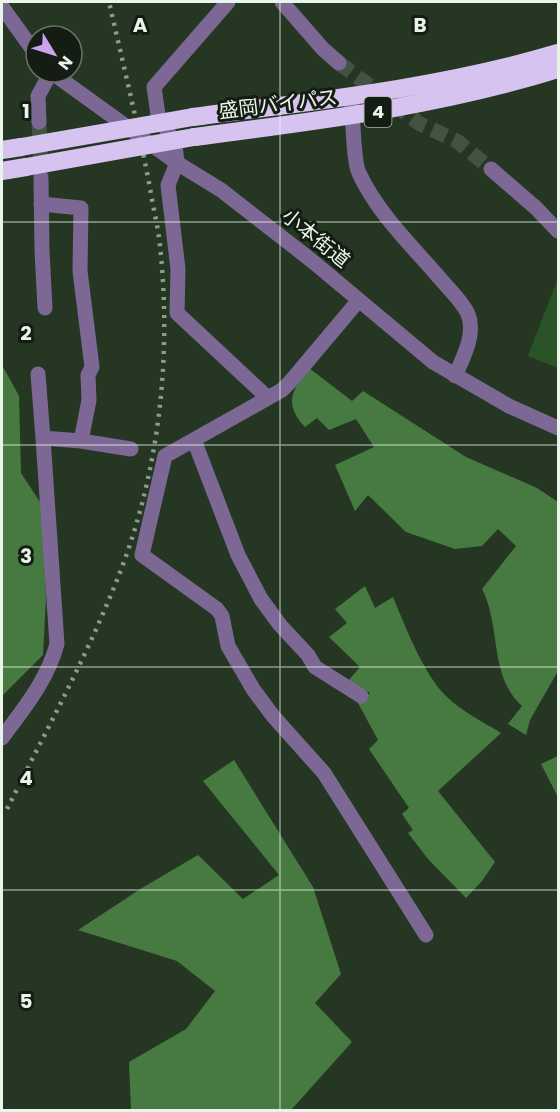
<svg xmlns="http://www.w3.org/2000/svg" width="560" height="1112" font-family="Poppins,'Noto Sans JP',sans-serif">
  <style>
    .green { fill: #2a5426 }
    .forest { fill: #467a41 }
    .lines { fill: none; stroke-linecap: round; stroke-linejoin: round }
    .minor-tunnel { stroke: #425441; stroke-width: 15; stroke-dasharray: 15 8; stroke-linecap: butt }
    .minor { stroke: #7d6895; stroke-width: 15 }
    .highway { stroke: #d7c3f0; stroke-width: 18 }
    .rail { stroke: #8d9c8c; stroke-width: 4.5; stroke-dasharray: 3 6; stroke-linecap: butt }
    .highway-bridge { stroke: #d7c3f0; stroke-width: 18 }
    .grid { fill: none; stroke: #e9f5e8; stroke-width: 1.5; stroke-opacity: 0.55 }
    .labels { text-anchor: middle; stroke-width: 6; stroke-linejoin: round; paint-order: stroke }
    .shield { fill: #141c13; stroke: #a9b4a8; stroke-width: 1.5 }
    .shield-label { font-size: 18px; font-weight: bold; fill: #e9f5e8 }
    .street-label { font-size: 20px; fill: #e9f5e8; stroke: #141c13 }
    .grid-label { font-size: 20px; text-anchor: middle; font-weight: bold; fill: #e9f5e8; stroke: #141c13; stroke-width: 6; stroke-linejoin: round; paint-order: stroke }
  </style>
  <rect width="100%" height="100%" fill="#253723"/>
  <path class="green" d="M558 278V368L528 356Z"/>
  <path class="forest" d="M2 365 19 396 21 473 42 505 46 598 43 655 2 696Z
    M309 368 352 401 363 391 466 457 537 488 558 502V671L530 720 526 735 508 724 522 706C489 677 501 625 482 589L516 546 498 529 482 546 455 549 406 532 368 495 355 511 335 465 374 447 356 419 329 430 317 418 305 427C283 403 292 391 309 368Z
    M365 586 375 608 393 597C405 626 424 675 446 696 462 712 482 721 501 733L438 791 495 862 482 881 466 898 428 859 408 833 413 830 402 814 409 808 369 749 378 740 358 703 370 693 348 681 360 667 329 637 347 623 335 609Z
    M558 756V797L541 764Z
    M234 760 313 887 341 974 315 1003 352 1042 291 1110H131L129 1062 186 1029 215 991 177 961 78 930 142 888 198 855 243 899 279 875 203 781Z"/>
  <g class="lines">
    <path class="minor-tunnel" d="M339 63 420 124 457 141 491 169
      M39 122 41 176"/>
    <path class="minor" d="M228 2 154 87 158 115 175 144 177 163 168 185 178 269 177 313 268 398 165 456 142 555 217 609 222 616 228 646 253 689 273 716 324 773 426 935
      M282 2 323 49 339 63
      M2 7 36 54
      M51 72 177 163 221 190 311 260 433 362 509 406 558 428
      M351 96C353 113 353 161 359 173 377 212 409 243 437 275 446 286 463 302 468 314 476 334 463 358 455 376
      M39 122 38 96 51 72
      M491 169 536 208 558 231
      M41 178 42 251 45 308
      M41 204 81 208 80 271 92 367 88 375 89 400 81 441 131 449
      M38 374 43 438 81 441
      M268 398 282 390 290 382 359 300
      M194 440 238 555 261 599 280 625 308 655 315 667 361 696
      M2 738C24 708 47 681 57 644L43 438"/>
    <path class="highway" d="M193 117C316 101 440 88 558 53
      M194 137C317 121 440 106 558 69
      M2 150 21 147
      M2 171 26 167"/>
    <path class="rail" d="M7 809C45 733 86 658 117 580 159 475 172 357 160 246 158 226 153 207 150 188 138 125 123 63 109 2"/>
    <path class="highway-bridge" d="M21 147 193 117
      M26 167 194 137"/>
  </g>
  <path class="grid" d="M280 2V1110M2 222H558M2 445H558M2 667H558M2 890H558"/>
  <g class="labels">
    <rect class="shield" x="364.5" y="97" width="27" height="30" rx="4.5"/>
    <g class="shield-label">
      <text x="378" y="118">4</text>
    </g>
    <g class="street-label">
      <text transform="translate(278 104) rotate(-7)" y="7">盛岡バイパス</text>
      <text transform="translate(316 238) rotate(39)" y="7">小本街道</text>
    </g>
  </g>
  <g class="grid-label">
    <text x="140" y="32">A</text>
    <text x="420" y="32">B</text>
    <text x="26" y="118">1</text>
    <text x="26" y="340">2</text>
    <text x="26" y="563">3</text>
    <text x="26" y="785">4</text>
    <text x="26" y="1008">5</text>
  </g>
  <rect width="560" height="1112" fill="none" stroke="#e9f5e8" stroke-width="6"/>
  <g transform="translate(54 54) rotate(128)"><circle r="28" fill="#141c13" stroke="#697368" stroke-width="1.5"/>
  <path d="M0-4.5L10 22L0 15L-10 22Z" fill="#c8a5ee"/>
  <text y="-9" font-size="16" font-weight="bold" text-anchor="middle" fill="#e9f5e8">N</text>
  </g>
</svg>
